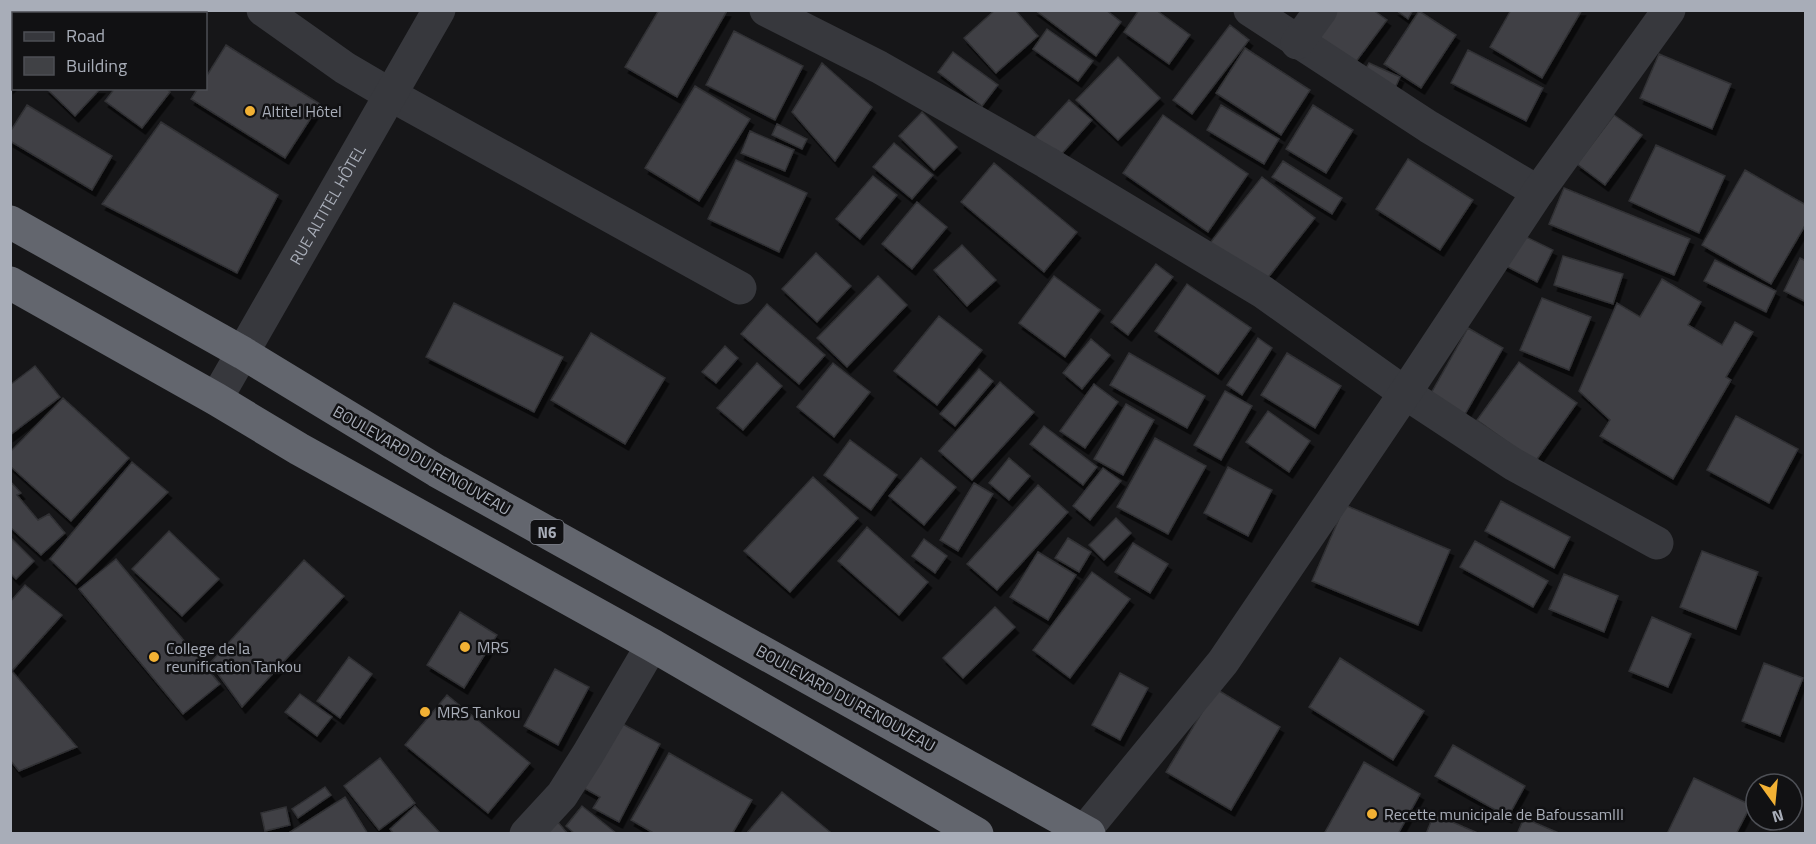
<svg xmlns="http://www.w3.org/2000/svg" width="1816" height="844" viewBox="0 0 1816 844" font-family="'Titillium Web',sans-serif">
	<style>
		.building { fill: #404145; stroke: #303034; stroke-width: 1.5; filter: url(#shadow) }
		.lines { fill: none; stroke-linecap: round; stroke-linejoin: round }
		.minor { stroke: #37383d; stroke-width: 33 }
		.highway { stroke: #63666e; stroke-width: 33 }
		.poi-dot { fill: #f2b134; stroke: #111113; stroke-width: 2 }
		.labels { text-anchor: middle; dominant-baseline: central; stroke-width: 5; stroke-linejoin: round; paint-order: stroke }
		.shield { fill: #111113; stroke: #7b7e86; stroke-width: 1.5 }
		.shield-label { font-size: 15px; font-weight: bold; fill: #a8adb8 }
		.poi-label { font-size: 16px; fill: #a8adb8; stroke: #111113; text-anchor: start }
		.street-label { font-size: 16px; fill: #a8adb8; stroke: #111113 }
	</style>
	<defs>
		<filter id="shadow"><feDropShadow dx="3.5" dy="6" stdDeviation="0" flood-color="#0009"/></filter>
	</defs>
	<rect width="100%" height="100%" fill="#161618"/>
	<path class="building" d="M10,10H16L21,14H14V83L10,87Z
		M55,10H108L106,14H58Z
		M659,10L727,11L677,97L625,67Z
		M995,10H1015L1038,36L996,73L964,38Z
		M1035,10H1106L1121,22L1096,56Z
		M1139,10H1156L1190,35L1169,64L1124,32Z
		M1329,10H1373L1387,20L1355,63L1313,33Z
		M1396,10H1413L1408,19Z
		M1511,10H1582L1542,78L1490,47Z
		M1419,11L1456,35L1421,88L1384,64Z
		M1230,25L1249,40L1192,114L1173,100Z
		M1047,29L1093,61L1078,81L1033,49Z
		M734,31L803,66L775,120L706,85Z
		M226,45L320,104L285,158L191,99L198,88H206V77Z
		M1245,48L1310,90L1281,135L1216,93Z
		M1468,50L1543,88L1526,121L1451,83Z
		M953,52L998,85L982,106L938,72Z
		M1659,54L1731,84L1712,129L1640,98Z
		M1118,57L1160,98L1118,140L1076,100Z
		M822,63L872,107L835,161L792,112Z
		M1369,63L1400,77L1392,95L1360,79Z
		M695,86L750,119L699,201L645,168Z
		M46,88H101L75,116Z
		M115,88H166L170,92L142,128L105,101Z
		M1069,100L1092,120L1058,158L1035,137Z
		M27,105L112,156L92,190L10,141V132Z
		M1221,105L1279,139L1264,164L1207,130Z
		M1313,105L1353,130L1326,173L1286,149Z
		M922,112L957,147L934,170L899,136Z
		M1163,115L1248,174L1208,232L1123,173Z
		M1614,115L1642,135L1605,185L1577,164Z
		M161,122L278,195L237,273L102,204Z
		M777,124L807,139L802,149L772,135Z
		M750,131L794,150L785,171L741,153Z
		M894,143L933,175L912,199L873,167Z
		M1656,145L1725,176L1699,233L1629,201Z
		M1408,159L1473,200L1440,250L1376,209Z
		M736,160L807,193L779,252L708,219Z
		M1283,161L1342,198L1332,214L1272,177Z
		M994,163L1077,232L1044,272L961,202Z
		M1745,170L1806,205V224L1771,284L1702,245Z
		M873,176L897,195L860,239L836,219Z
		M1262,177L1315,218L1263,284L1210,243Z
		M1564,188L1690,239L1674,275L1549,224Z
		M917,202L947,227L912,269L882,244Z
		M1518,233L1553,250L1537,282L1502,264Z
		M962,245L996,280L967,306L934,270Z
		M816,253L851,286L817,322L782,289Z
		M1563,256L1623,274L1613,304L1554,285Z
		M1800,258L1806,261V302L1784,291Z
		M1715,260L1776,291L1766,312L1704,281Z
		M1156,264L1173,277L1128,335L1111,322Z
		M878,276L907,305L847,367L817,338Z
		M1054,276L1100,310L1065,357L1019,323Z
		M1662,279L1701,302L1688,325L1722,345L1735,322L1753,332L1726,377L1731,380L1673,479L1600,436L1610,420L1579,391L1617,303L1640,317Z
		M1187,284L1251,328L1218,374L1155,331Z
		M1542,298L1591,317L1569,370L1520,350Z
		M454,303L563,357L534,412L426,357Z
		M767,304L825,355L799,384L741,334Z
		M939,316L982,350L937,405L894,371Z
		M1468,328L1503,348L1460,423L1425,404Z
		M591,333L665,378L625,444L551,400Z
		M1258,338L1272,348L1242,395L1227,385Z
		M1091,339L1110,355L1082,389L1063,373Z
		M725,346L738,358L716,383L702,372Z
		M1129,353L1205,396L1187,428L1110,385Z
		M1287,353L1341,386L1315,428L1261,395Z
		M1519,362L1577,403L1535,462L1477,420Z
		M757,363L782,386L743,430L717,408Z
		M833,363L870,392L834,437L797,407Z
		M35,366L60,397L10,435V385Z
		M979,369L993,381L955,426L940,414Z
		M1000,382L1034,412L972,480L939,451Z
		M1094,384L1118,402L1085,448L1060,431Z
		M1225,391L1252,406L1221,460L1194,445Z
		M63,398L129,458L71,521L10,466V452Z
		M1126,404L1154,420L1123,475L1094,459Z
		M1268,411L1310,441L1289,472L1246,442Z
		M1736,416L1798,449L1769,503L1707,470Z
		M1044,426L1097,467L1083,485L1030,444Z
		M1155,438L1206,466L1168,534L1117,507Z
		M850,440L897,475L871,510L824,475Z
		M921,458L956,487L924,525L889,496Z
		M1009,458L1030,476L1009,500L989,483Z
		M132,462L168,492L76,584L50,559Z
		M1228,467L1272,490L1248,536L1204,513Z
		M1103,468L1121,481L1090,520L1073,506Z
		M813,477L858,518L790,592L744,551Z
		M10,481L21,493L17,495L38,520L49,514L65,533L41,555L10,527Z
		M974,483L993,494L958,551L940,540Z
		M1038,485L1068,512L997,590L967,564Z
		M1501,501L1570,537L1554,568L1485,531Z
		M1345,505L1450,550L1418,625L1312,581Z
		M1116,518L1131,533L1104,560L1089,545Z
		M867,527L928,582L899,615L838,561Z
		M169,531L219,579L182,616L132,569Z
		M10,537L34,561L16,579L10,573Z
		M1068,538L1091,552L1079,572L1055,558Z
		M924,539L947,556L935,573L912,556Z
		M1475,541L1548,581L1533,607L1460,567Z
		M1133,543L1168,564L1150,593L1115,572Z
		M1702,551L1758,572L1736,629L1680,607Z
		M1038,552L1076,575L1048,620L1010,597Z
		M116,559L220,684L183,714L79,589Z
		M304,560L344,596L242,707L210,663Z
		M1092,572L1130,599L1070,678L1033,650Z
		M1564,574L1618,596L1604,632L1549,609Z
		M25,585L62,615L12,671L77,747L19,771L10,760V602Z
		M995,607L1015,627L963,678L943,658Z
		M460,612L497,635L464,688L427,665Z
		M1652,617L1691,634L1668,687L1629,671Z
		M349,657L372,674L340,718L317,701Z
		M1340,658L1424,711L1393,760L1309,707Z
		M1764,663L1803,678L1780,736L1742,721Z
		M555,669L589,687L558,745L524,726Z
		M1120,673L1148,688L1120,740L1092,725Z
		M1216,689L1280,727L1231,810L1166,772Z
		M300,694L332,717L317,736L285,712Z
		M447,695L530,763L488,813L405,745Z
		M617,721L660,744L619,822L593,808L600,797L582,787Z
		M1453,745L1525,786L1508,817L1435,776Z
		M669,753L752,800L732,834H655L631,820Z
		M380,758L415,803L379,830L344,786Z
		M1364,762L1420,794L1398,834H1324Z
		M1694,778L1751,805L1736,834H1667Z
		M325,787L331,795L298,818L292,809Z
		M782,792L830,832L828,834H746Z
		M345,797L368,834H287Z
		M415,806L441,834H394L390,829Z
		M582,806L616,833L615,834H575L566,826Z
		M286,807L290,825L265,831L261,813Z
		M1434,814L1480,834H1426Z
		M1524,818L1561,834H1517Z
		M557,821L568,834H544Z"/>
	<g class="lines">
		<g class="minor">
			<path d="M263,10L345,68L391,95L740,288"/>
			<path d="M766,10L879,67L1046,162L1263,292L1405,393L1513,464L1657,543"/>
			<path d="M1250,10L1429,127L1538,192"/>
			<path d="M1297,43L1321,10"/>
			<path id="s1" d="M216,399L439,10"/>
			<path d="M526,834L562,795L588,754L652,645"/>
			<path d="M1082,834L1223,662L1405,393L1538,192L1669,10"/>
		</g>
		<path class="highway" d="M10,222L243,353L437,471L1089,834
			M10,283L216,399L299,449L652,645L977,834"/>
	</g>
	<g class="poi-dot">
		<circle cx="250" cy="111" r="6"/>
		<circle cx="465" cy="647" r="6"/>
		<circle cx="154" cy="657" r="6"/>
		<circle cx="425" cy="712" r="6"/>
		<circle cx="1372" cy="814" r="6"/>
	</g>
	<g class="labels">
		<rect class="shield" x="530.5" y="520" width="33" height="24" rx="4.5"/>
		<g class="shield-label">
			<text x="547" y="532">N6</text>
		</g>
		<g class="poi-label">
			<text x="262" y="111">Altitel Hôtel</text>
			<text x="477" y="647">MRS</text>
			<text x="166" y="648">College de la<tspan x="166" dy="18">reunification Tankou</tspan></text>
			<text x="437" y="712">MRS Tankou</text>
			<text x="1384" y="814">Recette municipale de BafoussamIII</text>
		</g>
		<g class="street-label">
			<text stroke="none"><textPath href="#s1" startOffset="224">RUE ALTITEL HÔTEL</textPath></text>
			<text transform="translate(422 460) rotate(30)">BOULEVARD DU RENOUVEAU</text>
			<text transform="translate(846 698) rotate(29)">BOULEVARD DU RENOUVEAU</text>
		</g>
	</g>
	<rect width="1816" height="844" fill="none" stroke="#a8adb8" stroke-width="24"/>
	<rect x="12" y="12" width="195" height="78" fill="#111113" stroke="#4d4f55" stroke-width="1.5"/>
	<rect x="24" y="32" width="30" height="9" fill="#37383d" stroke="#4d4f55" stroke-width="1.5"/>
	<text x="66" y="42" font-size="18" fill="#a8adb8">Road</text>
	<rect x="24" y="57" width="30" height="18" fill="#404145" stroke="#4d4f55" stroke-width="1.5"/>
	<text x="66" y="72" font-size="18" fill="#a8adb8">Building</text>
	<g transform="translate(1774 802) rotate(165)"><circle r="28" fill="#111113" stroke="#4d4f55" stroke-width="1.5"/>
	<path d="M0-4.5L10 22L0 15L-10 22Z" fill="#f2b134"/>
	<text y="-9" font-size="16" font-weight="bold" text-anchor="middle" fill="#a8adb8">N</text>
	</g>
</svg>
